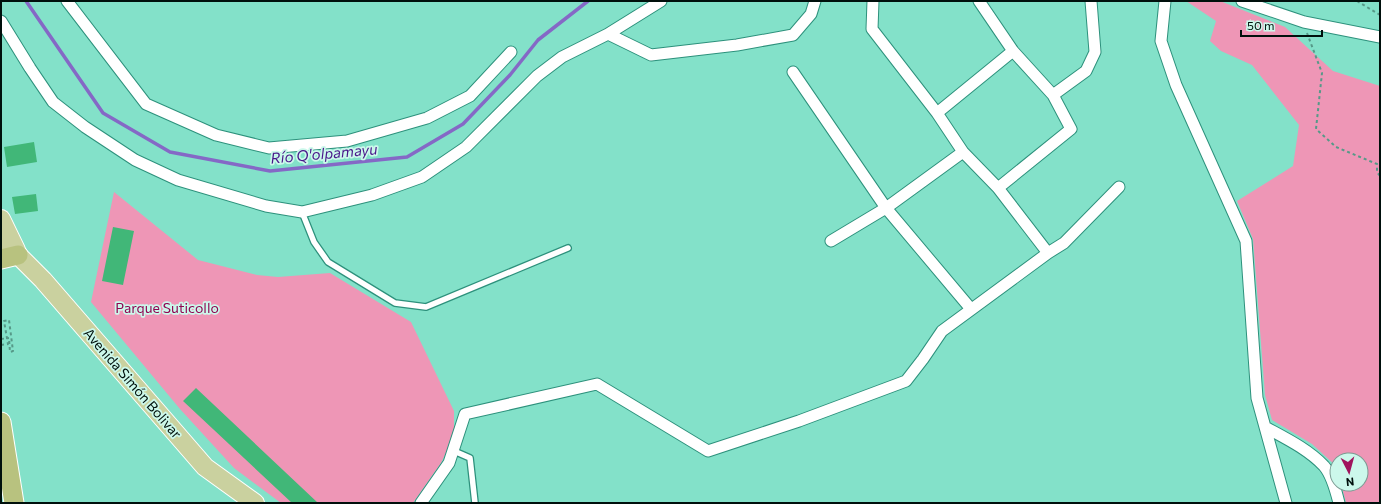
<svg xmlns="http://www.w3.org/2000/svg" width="1381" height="504" viewBox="0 0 1381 504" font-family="Commissioner,sans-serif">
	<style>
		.green { fill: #ee96b6 }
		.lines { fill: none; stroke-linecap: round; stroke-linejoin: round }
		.stream { stroke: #8568c6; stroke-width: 3.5 }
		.building { fill: #41b778 }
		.service-casing { stroke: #2d917c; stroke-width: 8 }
		.minor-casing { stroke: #2d917c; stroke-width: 13 }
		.primary-casing { stroke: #fff; stroke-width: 20 }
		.trunk-casing { stroke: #fff; stroke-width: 21 }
		.path { stroke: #569988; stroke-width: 2; stroke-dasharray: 3 3; stroke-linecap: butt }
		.service { stroke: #fff; stroke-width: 5.5 }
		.minor { stroke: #fff; stroke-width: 11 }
		.primary { stroke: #cad19f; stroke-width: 18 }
		.trunk { stroke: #b8c27f; stroke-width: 19 }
		.path-bridge { stroke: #569988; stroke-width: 2; stroke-dasharray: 3 3; stroke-linecap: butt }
		.labels { text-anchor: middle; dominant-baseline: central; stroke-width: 3.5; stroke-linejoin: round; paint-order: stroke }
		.park-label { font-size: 14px; fill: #8f0451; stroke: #ccf8eb }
		.street-label { font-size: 14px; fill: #00100c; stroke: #ccf8eb }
		.water-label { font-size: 15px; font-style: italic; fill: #49178a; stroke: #ccf8eb }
	</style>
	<rect width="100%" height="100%" fill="#83e1c9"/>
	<path class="green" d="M1186,1H1220L1285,27L1333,71L1380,86V503H1346L1341,484H1361V460H1337V467L1312,444L1272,420L1265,395L1253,239L1237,201L1293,166L1299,125L1252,65L1221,51L1210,41L1216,21Z
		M114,192L198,260L257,275L278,277L330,273L411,322L454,411V436L441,463L413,503H281L234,468L180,409L91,302Z"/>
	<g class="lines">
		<path class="stream" d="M26,1L103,113L170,152L270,171L407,157L463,124L510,75L538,40L588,1"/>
	</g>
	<path class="building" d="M34,142L37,162L7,167L4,147Z
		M36,194L38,211L15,214L12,197Z
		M113,227L134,231L123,285L102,281Z
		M196,388L318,503H292L183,401Z"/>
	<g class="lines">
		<defs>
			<path id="service" d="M302,212L314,242L328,262L395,303L426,307L568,248
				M454,451L470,458L475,503"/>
			<path id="minor" d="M67,1L146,104L216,135L269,148L347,141L427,118L470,96L511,52
				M873,1L872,29L937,113L963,152L998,188L1048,253
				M979,1L1013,51L1053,95L1071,129L998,188
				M1165,1L1161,41L1176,85L1246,241L1257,398L1286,503
				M1242,1L1304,22L1380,37
				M1,21L30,68L53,102L85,127L135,160L178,180L266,206L302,212L372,195L422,177L466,147L537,76L562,57L608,34L661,1
				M608,34L651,55L737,45L793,35L811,14L815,1
				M793,72L886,208L971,309
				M1053,95L1086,71L1095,52L1091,1
				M937,113L1013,51
				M831,241L886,208L963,152
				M1265,427C1285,438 1308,449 1324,466C1332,475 1336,491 1339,503
				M421,503L449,463L465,414L597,384L708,451L799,421L906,381L923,359L942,331L1048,253L1064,243L1119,187"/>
			<path id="primary" d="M1,219L16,250
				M1,241L18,255L43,280L205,467L255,503"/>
			<path id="trunk" d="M1,259L18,255
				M1,422L14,503"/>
		</defs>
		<use href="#service" class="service-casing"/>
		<use href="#minor" class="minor-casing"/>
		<use href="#primary" class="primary-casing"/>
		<use href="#trunk" class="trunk-casing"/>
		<path class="path" d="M1357,1L1380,15
			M1307,33L1322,73L1316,129L1336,147L1377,164V172L1380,176
			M1,345L8,344L4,321L9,320L13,351L10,352L9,338"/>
		<use href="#service" class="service"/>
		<use href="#minor" class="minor"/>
		<use href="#primary" class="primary"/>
		<use href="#trunk" class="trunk"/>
		<path class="path-bridge" d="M1,339L9,338"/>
	</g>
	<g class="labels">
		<g class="park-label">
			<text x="167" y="307">Parque Suticollo</text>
		</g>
		<g class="street-label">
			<text transform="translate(133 383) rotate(49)">Avenida Simón Bolivar</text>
		</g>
		<g class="water-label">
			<text transform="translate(324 153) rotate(-5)">Río Q'olpamayu</text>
		</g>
	</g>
	<rect width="1381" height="504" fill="none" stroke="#00100c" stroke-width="4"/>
	<g transform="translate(1349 472) rotate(174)"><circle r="19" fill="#ccf8eb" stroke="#7a9b92"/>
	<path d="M0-3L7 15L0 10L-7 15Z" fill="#a0145d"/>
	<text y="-6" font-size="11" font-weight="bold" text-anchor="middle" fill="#00100c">N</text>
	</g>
	<path d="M1241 30v6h81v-6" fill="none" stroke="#00100c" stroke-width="2"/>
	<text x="1247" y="30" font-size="12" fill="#00100c" stroke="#ccf8eb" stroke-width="3" paint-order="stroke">50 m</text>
</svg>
